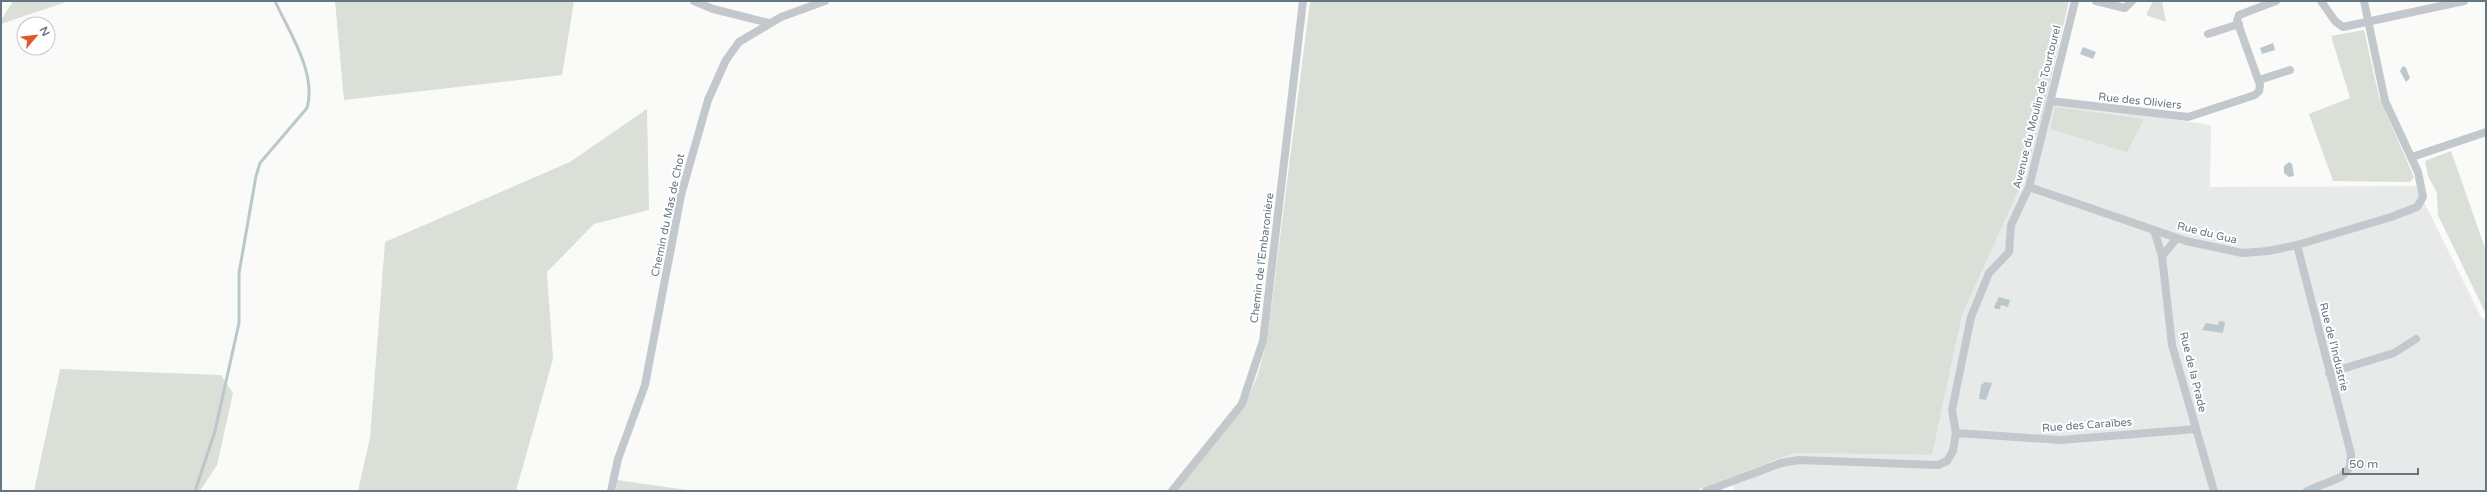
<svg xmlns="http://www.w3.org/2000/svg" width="2487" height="492" viewBox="0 0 2487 492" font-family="'Varela Round',sans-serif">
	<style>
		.built { fill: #e8e9e9 }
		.green { fill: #dadfd7 }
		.water { fill: #bbc7cb }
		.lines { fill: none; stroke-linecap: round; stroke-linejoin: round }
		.stream { stroke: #bbc7cb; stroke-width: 3 }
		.street { stroke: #c3c8cc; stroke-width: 8 }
		.labels { text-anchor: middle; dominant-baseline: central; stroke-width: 4; stroke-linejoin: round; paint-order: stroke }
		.street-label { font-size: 11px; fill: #657683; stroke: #fff }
	</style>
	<rect width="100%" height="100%" fill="#fafaf8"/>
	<path class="built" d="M2046,101L2211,125L2210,187L2416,186L2482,319L2486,318V491H1734L1732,477L1794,453L1932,455L1962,315L2025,176Z"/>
	<path class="green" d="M13,1H69L1,24V20Z
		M335,1H574L562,75L344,100Z
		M1310,1H2069L2046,100L2025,176L1962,315L1932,455L1794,453L1695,491H1176L1245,406L1258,374L1267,341Z
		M2153,1H2162L2166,22L2146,15Z
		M2364,30L2379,97L2414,177L2410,182L2333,181L2309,114L2350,98L2331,36Z
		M2055,107L2144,119L2127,152L2050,129Z
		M647,109L649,210L594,224L547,272L553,359L516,491H358L370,438L385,242L570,162Z
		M2451,151L2486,251L2485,312L2438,215L2437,193L2428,176L2425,161Z
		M60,369L221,375L233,393L217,465L200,491H34Z
		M617,480L694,491H616Z"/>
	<path class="water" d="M2273,43L2275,50L2262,54L2260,48Z
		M2083,47L2096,52L2093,59L2080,54Z
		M2403,66L2406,68L2410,78L2406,82L2400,71Z
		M2289,162L2292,164L2294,176L2289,177L2284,173V166Z
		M1999,297L2010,300L2008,307L2001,305L2000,309H1996L1994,307Z
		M2219,321L2225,322L2223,333L2202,330L2206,323L2218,325Z
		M1985,382L1992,383L1986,400L1979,399L1981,385Z"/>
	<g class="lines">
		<path class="stream" d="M195,491L215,431L239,323V273L256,176L260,163L307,108C317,73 289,32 275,1"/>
		<path class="street" d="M694,1L713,9L769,23
			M2096,1L2125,8L2132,1
			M2321,1L2335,21L2343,27L2464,1
			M2208,34L2239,24
			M2259,80L2290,70
			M2051,101L2188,117L2255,95L2259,91L2260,85L2237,21L2239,15L2276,1
			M2412,157L2486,132
			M2029,187L2186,241L2242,253L2268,251L2297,245L2391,217L2417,207L2423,197L2418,172L2385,101L2364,1
			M2154,230L2162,256L2172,345L2214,491
			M2297,245L2351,454L2350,467L2341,477L2307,491
			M2162,256L2177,238
			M2329,373L2394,353L2416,339
			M1956,433L2061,440L2196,429
			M611,491L618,459L645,385L681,195L708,100L726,60L739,42L781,17L825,1
			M1172,491L1242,404L1263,341L1303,1
			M1706,491L1781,463L1799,460L1938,465L1947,461L1953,451L1956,433L1952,410L1971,317L1989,273L2009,252L2011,225L2029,187L2075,1"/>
	</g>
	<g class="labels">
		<g class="street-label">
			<text transform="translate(2140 101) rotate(6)">Rue des Oliviers</text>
			<text transform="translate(2037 107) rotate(-76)">Avenue du Moulin de Tourtourel</text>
			<text transform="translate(668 215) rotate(-78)">Chemin du Mas de Chot</text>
			<text transform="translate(2207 233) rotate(14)">Rue du Gua</text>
			<text transform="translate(1262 258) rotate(-83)">Chemin de l'Embaronière</text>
			<text transform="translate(2334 347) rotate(76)">Rue de l'Industrie</text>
			<text transform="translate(2193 372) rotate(76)">Rue de la Prade</text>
			<text transform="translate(2087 425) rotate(-4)">Rue des Caraïbes</text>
		</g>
	</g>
	<rect width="2487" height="492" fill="none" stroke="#657683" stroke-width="4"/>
	<g transform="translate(36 36) rotate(62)"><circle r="19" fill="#ffffff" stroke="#c1c8cd"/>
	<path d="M0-3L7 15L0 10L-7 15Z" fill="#e4572e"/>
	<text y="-6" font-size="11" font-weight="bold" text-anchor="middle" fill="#657683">N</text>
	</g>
	<path d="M2343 468v6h75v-6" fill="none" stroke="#657683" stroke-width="2"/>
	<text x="2349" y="468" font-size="12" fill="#657683" stroke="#ffffff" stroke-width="3" paint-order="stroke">50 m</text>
</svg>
